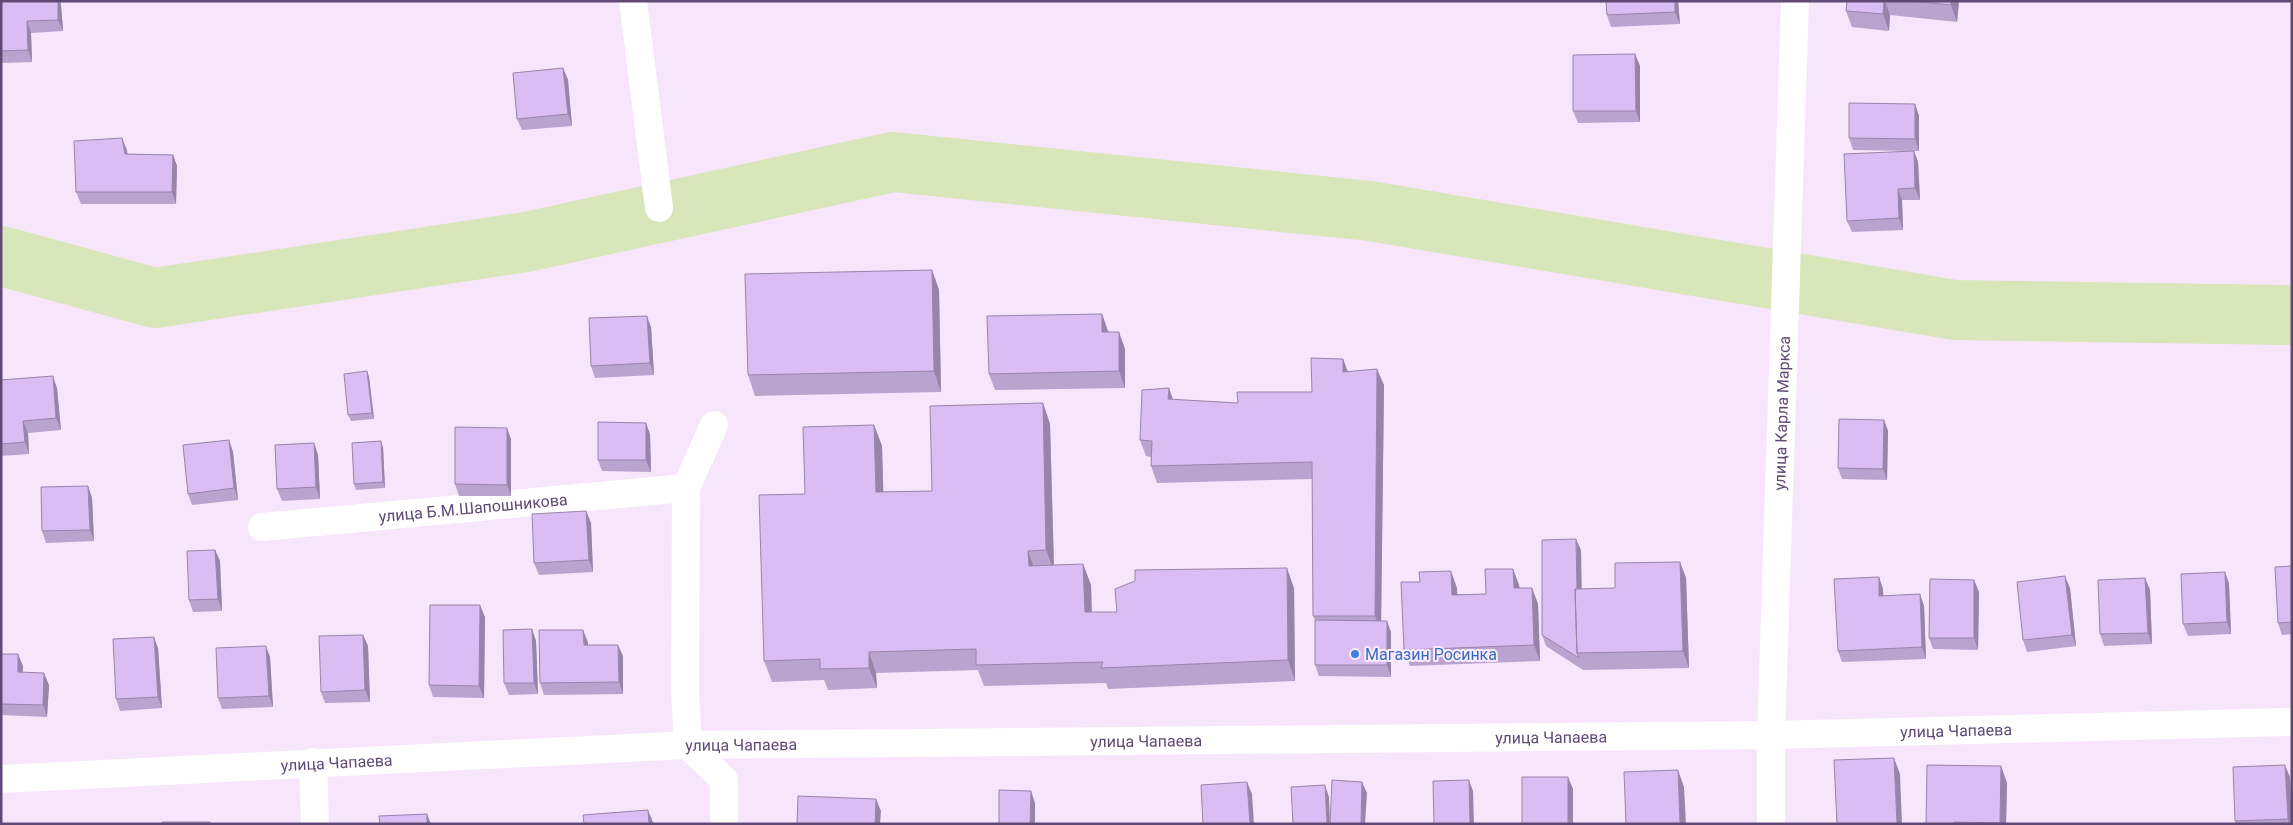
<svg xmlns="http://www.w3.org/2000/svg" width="2293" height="825" viewBox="0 0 2293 825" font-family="Roboto,sans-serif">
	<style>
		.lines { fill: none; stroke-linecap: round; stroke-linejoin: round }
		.river { stroke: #d8e6b9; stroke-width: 60 }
		.minor { stroke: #fff; stroke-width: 28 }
		.wall { fill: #bba3d0 }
		.shaded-wall { fill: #9984a9 }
		.building { fill: #dabdf2; stroke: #9984a9 }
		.shop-dot { fill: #3f7fe0; stroke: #faebff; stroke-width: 2 }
		.labels { text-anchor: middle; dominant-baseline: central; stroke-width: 4; stroke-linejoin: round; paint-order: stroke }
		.street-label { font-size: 16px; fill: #604a75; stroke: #faebff }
		.shop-label { font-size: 16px; fill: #366cbe; stroke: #faebff; text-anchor: start }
	</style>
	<rect width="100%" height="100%" fill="#f7e5fc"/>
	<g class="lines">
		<path class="river" d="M1,256L155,298L526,242L893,162L1370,211L1955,310L2292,315"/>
		<g class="minor">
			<path d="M633,1L659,208"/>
			<path d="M714,425L686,488L685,692L688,745L724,780V824"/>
			<path id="s1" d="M262,527L686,488"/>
			<path d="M313,762L315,824"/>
			<path id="s2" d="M1,779L688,745L1771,735L2292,722"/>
			<path id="s3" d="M1771,824V735L1795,1"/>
		</g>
	</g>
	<path class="wall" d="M1,1H60L61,5L63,31L31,33L32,62L2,63L1,60Z
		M1678,1L1680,24L1611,27L1607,15Z
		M1847,1H1959L1957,22L1890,15L1889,31L1852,27L1846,11Z
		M1635,54L1640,66V122L1578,123L1573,111Z
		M563,68L568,80L572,126L522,130L517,119Z
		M1915,104L1919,116V151H1914L1918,162L1920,200H1902L1903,230L1852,232L1847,221L1913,151L1853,150L1849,138Z
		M122,138L127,154L173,155L177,166L176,204H81L76,192Z
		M932,270L939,290L941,392L755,396L748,375Z
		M1102,314L1108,332L1125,349V388L995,390L989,374Z
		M651,327L654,375L595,378L591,366Z
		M1343,359L1348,372L1384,385L1381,621L1391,632V677L1319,676L1315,665V620L1313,616L1312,479L1157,483L1151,466V457L1146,456L1140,440L1173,400L1238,403L1312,392Z
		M367,371L369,377L374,419L351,421L348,415Z
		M1,380L57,388L61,430L28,433L29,454L1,456Z
		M1043,403L1050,424L1054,565L1083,564L1091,585L1092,612H1117L1294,588L1295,681L1108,689L1106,683L984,686L978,670L876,673L877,688L828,690L824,680L772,682L764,661L805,494L874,425L882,446L883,492L932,491Z
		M1884,420L1888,431L1887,480L1842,479L1838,468Z
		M650,434L651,472L602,471L598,460Z
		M511,439V496H459L455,484Z
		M229,440L233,452L238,500L192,505L188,494Z
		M314,443L318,455L320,499L282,501L277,489Z
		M383,447L385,488L356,490L354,484Z
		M88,486L92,498L94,541L46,543L42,531Z
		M586,511L591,523L593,572L539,575L534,563Z
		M215,550L220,561L222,611L193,612L189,600Z
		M1581,550V589L1615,588L1680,562L1686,578L1689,668L1583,670L1546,646L1542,635Z
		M2292,566V634L2282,635L2278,623Z
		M1513,569L1519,585L1520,588H1532L1538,604L1540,661L1410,666L1404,650L1457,588V594H1486Z
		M2225,572L2229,584L2231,634L2188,636L2183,624Z
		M1879,577L1883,589V596L1920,594L1924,606L1926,659L1842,662L1838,651Z
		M2145,578L2150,590L2152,644L2104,646L2100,634Z
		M1974,580L1979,592L1978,650L1933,649L1929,638Z
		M2070,588L2076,646L2027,652L2023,640Z
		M485,617L484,698L433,697L429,685Z
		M532,629L536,641L538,694L509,695L504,683Z
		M363,635L368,646L370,702L325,703L321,692Z
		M588,642V645L623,656V694L544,695L540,683Z
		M158,648L162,708L120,711L116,699Z
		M1,654L23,666L22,673L49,685L47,717L1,715Z
		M270,657L273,707L222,709L218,698Z
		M2001,766L2007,783L2006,824H1926Z
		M2290,777L2292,824H2236L2235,821Z"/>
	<path class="shaded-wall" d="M58,1H60L61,5L63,31L58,20Z
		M1675,1H1678L1680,24L1675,12Z
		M1884,1H1885L1890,15L1889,31L1883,14Z
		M1951,1H1959L1957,22L1951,5Z
		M27,21L31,33L32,62L28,50Z
		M1635,54L1640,66V122L1636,111Z
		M563,68L568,80L572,126L568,114Z
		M1915,104L1919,116V151L1915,139Z
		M122,138L127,150L129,165L125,154Z
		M1914,151L1918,162L1920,200L1915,188Z
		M173,155L177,166L176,204L172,192Z
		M1898,189L1902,200L1903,230L1899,218Z
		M932,270L939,290L941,392L934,371Z
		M1102,314L1108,331V349L1102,332Z
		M647,316L651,327L654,375L650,363Z
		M1119,332L1125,349V388L1119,371Z
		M1343,359L1349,375L1343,372Z
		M1377,369L1384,385L1381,632L1375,616Z
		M367,371L369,377L374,419L372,413Z
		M53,376L57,388L61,430L56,418Z
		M1169,388L1175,405L1168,399Z
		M1043,403L1050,424L1054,571L1046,550Z
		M1884,420L1888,431L1887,480L1883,469Z
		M23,421L28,433L29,454L25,442Z
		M646,423L650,434L651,472L646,460Z
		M874,425L882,446L884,513L876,492Z
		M507,428L511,439V496L507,485Z
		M229,440L233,452L238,500L234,488Z
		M381,441L383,447L385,488L383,482Z
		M314,443L318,455L320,499L316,487Z
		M88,486L92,498L94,541L90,530Z
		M586,511L591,523L593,572L589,560Z
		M1576,539L1581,550L1583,653H1579Z
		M215,550L220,561L222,611L218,599Z
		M1028,551L1036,572L1029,566Z
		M1680,562L1686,578L1689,668L1683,651Z
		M1083,564L1091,585L1092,632L1085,612Z
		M1287,568L1294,588L1295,681L1288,660Z
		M1513,569L1519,585L1520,605L1514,588Z
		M1451,571L1457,588L1458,611L1452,595Z
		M2225,572L2229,584L2231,634L2227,622Z
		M2065,576L2070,588L2076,646L2072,635Z
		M1879,577L1883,589L1884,608L1879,596Z
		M2145,578L2150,590L2152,644L2148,633Z
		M1974,580L1979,592L1978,650L1974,638Z
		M1532,588L1538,604L1540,661L1534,645Z
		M1920,594L1924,606L1926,659L1922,647Z
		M480,605L485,617L484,698L479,686Z
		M1387,621L1391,632V677L1387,665Z
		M532,629L536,641L538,694L534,683Z
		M583,630L588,642V657L584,645Z
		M363,635L368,646L370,702L365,690Z
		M154,637L158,648L162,708L158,697Z
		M618,645L623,656V694L619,682Z
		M266,646L270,657L273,707L269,696Z
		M869,652L876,673L877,688L869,668Z
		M18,654L23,666L22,684L18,672Z
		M44,673L49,685L47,717L43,705Z
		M1894,758L1900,774L1902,824H1897Z
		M2285,765L2290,777L2292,824H2289L2288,819Z
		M2001,766L2007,783L2006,824H2000V823Z
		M1678,770L1684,787L1686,824H1680Z
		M1568,777L1573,789V824H1568Z
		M1469,780L1473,791L1474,824H1470Z
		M1247,782L1252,794L1254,824H1250Z
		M1362,782L1367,793L1365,824H1361Z
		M1325,785L1329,797L1330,824H1327Z
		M1031,791L1035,803V824H1030Z
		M876,799L881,811L880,824H875Z
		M648,810L653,822V824H649Z
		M427,814L431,824H427Z"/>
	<path class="building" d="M1,1H58V20L27,21L28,50L1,51Z
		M1606,1H1675V12L1607,15Z
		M1847,1H1884L1883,14L1846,11Z
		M1912,1H1951V5Z
		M1635,54L1636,111H1573V55Z
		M563,68L568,114L517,119L513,73Z
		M1849,103L1915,104V139L1849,138Z
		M122,138L125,154L173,155L172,192H76L74,141Z
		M1914,151L1915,188L1898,189L1899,218L1847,221L1844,154Z
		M932,270L934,371L748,375L745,274Z
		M1102,314V332H1119V371L989,374L987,316Z
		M647,316L650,363L591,366L589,318Z
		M1311,358L1343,359V372L1377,369L1375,616H1313L1312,462L1151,466L1152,441L1140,440L1142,390L1169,388L1168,399L1238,403L1237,392H1312Z
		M367,371L372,413L348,415L344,374Z
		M53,376L56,418L23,421L25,442L1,444V380Z
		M1043,403L1046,550L1028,551L1029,566L1083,564L1085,612H1117L1115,589L1135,581V570L1287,568L1288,660L1101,668L1103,662L976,665V649L869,652V668L820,669V659L764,661L759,495L805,494L803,427L874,425L876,492L932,491L930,406Z
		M1839,419L1884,420L1883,469L1838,468Z
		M598,422L646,423V460H598Z
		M455,427L507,428V485L455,484Z
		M229,440L234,488L188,494L183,445Z
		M381,441L383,482L354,484L352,443Z
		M314,443L316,487L277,489L275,445Z
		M88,486L90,530L42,531L41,487Z
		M586,511L589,560L534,563L532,514Z
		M1576,539L1577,589H1575L1577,653L1579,658L1542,635V540Z
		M215,550L218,599L189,600L187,551Z
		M1680,562L1683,651L1577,653L1575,589L1615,588V563Z
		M2292,566V622L2278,623L2275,567Z
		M1485,569H1513L1514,588H1532L1534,645L1404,650L1401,582H1420L1419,572L1451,571L1452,595L1486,594Z
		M2225,572L2227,622L2183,624L2181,574Z
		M2065,576L2072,635L2023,640L2017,582Z
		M1879,577V596L1920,594L1922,647L1838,651L1834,579Z
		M2145,578L2148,633L2100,634L2098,580Z
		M1930,579L1974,580V638H1929Z
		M430,605H480L479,686L429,685Z
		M1315,620L1387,621V665H1315Z
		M532,629L534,683H504L503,630Z
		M539,630H583L584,645H618L619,682L540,683Z
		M363,635L365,690L321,692L319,636Z
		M154,637L158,697L116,699L113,639Z
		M266,646L269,696L218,698L216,648Z
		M1,654H18V672L44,673L43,705L1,704Z
		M1894,758L1897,824H1837L1834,760Z
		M1927,765L2001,766L2000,823L1954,822V824H1926Z
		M2285,765L2288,819L2235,821L2233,767Z
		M1678,770L1680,824H1626L1624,772Z
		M1522,777H1568V824H1522Z
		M1332,780L1362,782L1361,824H1330Z
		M1469,780L1470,824H1434L1433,781Z
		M1247,782L1250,824H1203L1201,785Z
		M1325,785L1327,824H1293L1291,787Z
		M999,790L1031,791L1030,824H999Z
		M798,796L876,799L875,824H797Z
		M648,810L649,824H584L583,815Z
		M427,814V824H380L379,816Z
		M162,822H210V824H162Z"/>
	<circle class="shop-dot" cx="1355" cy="654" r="5"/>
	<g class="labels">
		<g class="street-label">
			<text stroke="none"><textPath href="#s3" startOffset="411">улица Карла Маркса</textPath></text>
			<text stroke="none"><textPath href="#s1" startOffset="212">улица Б.М.Шапошникова</textPath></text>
			<text stroke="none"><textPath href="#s2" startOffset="1956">улица Чапаева</textPath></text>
			<text stroke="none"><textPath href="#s2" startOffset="1551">улица Чапаева</textPath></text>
			<text stroke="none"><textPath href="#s2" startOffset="1146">улица Чапаева</textPath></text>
			<text stroke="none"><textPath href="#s2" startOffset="741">улица Чапаева</textPath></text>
			<text stroke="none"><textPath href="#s2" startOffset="336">улица Чапаева</textPath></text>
		</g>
		<g class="shop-label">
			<text x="1365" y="654">Магазин Росинка</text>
		</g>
	</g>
	<rect width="2293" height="825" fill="none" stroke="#604a75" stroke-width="5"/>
</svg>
